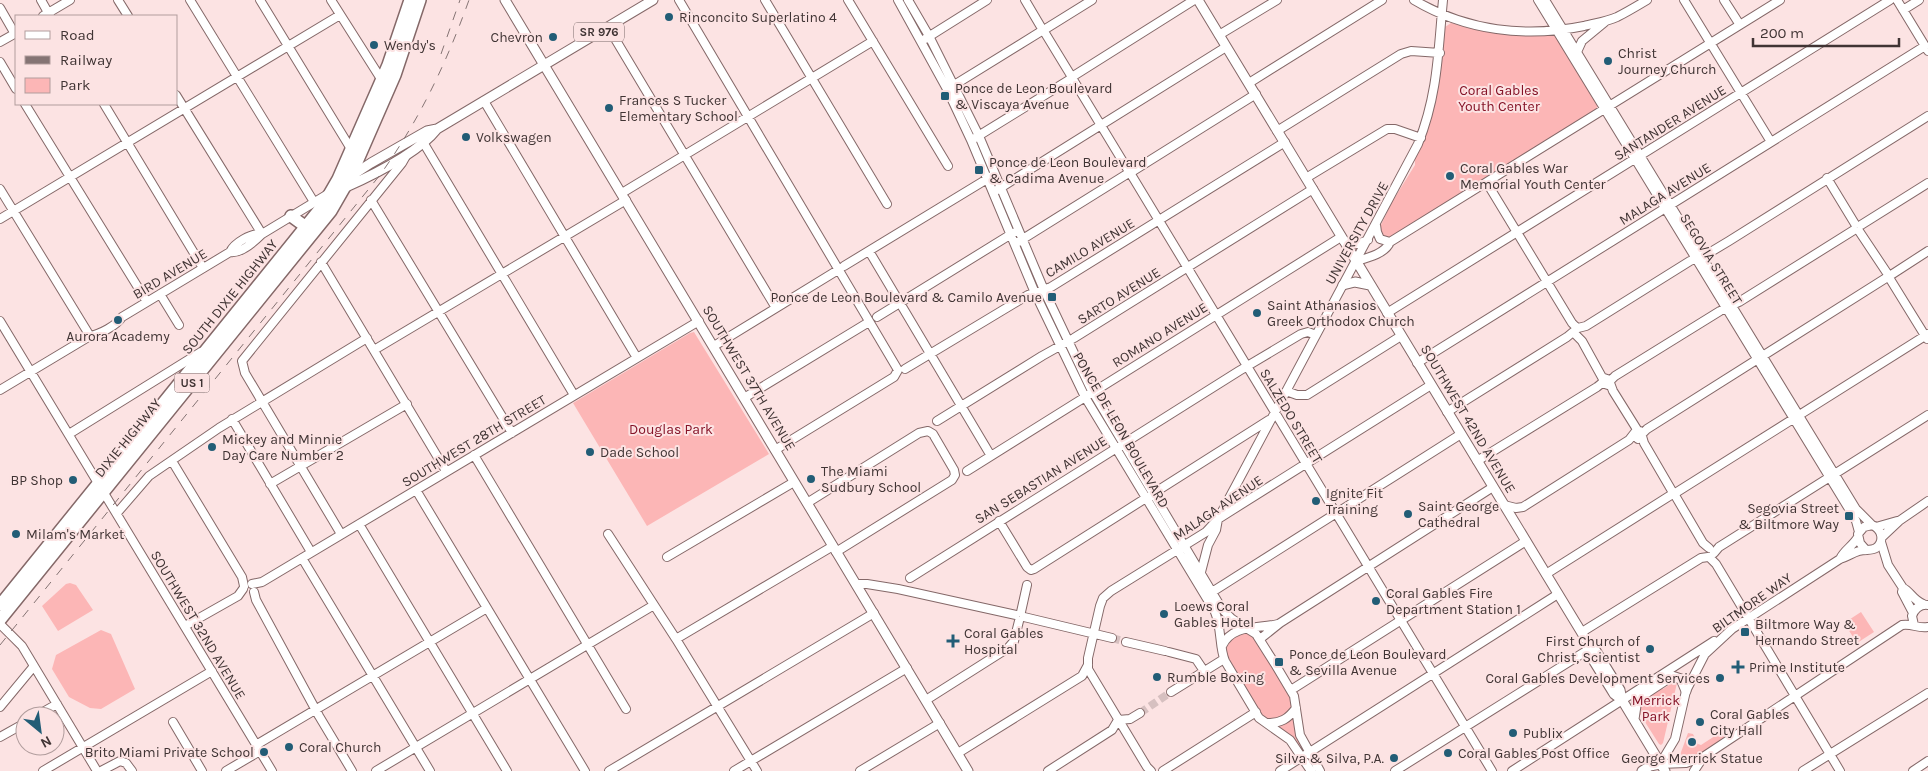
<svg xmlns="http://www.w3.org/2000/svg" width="1928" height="771" viewBox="0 0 1928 771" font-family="Karla,sans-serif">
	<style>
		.green { fill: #fcb6b6 }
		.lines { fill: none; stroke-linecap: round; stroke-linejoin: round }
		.minor-tunnel { stroke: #d6c0c0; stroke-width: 8; stroke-dasharray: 8 4; stroke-linecap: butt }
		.minor-casing { stroke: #846868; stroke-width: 10 }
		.major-casing { stroke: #846868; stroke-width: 11 }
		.highway-casing { stroke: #846868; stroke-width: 14 }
		.minor { stroke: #fff; stroke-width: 8 }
		.major { stroke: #fff; stroke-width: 9 }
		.highway { stroke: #fff; stroke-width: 11 }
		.rail { stroke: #857474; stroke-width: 1; stroke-dasharray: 9 9; stroke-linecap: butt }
		.poi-dot { fill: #225d76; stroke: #fce3e3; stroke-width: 2 }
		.labels { text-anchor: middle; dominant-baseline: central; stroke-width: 4; stroke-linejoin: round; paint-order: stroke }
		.shield { fill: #fce3e3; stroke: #786868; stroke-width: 1 }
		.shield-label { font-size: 12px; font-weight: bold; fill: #403434 }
		.poi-label { font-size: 14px; fill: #403434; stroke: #fce3e3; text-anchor: start }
		.park-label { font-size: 14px; fill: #851327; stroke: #fce3e3 }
		.street-label { font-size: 14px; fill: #403434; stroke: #fce3e3 }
	</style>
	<rect width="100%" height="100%" fill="#fce3e3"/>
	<path class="green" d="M1451,23L1504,34H1550L1557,36L1598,104L1596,111L1397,233V236L1392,240L1379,235L1380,227L1392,202L1415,165V158L1430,119L1440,64L1445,27Z
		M694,332L769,454L647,526L573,403L690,333Z
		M70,583L76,585L93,610L58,631L42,606L66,584Z
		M1861,612L1874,632L1857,643L1844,623Z
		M101,630L111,634L135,689L101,709L90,708L69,697L52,669L56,655Z
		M1240,633H1247L1256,639L1291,696C1296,716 1274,729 1260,714L1226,657L1225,645Z
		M1675,681L1677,683L1663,743L1661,745L1659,744L1638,711L1641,700L1658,688L1663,689Z
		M1293,717L1296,734L1302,748L1292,737L1278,726Z
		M1721,732L1725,739C1710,749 1700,756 1682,758L1680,755L1688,733L1693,734L1698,744L1701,745Z"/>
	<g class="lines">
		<path class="minor-tunnel" d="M1112,638L1126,642
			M1140,713L1171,692"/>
		<defs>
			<path id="minor" d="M41,0L50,16
				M118,0L128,16
				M190,0L314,202
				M260,0L351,149
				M331,0L383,82
				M679,0L898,370L894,377L775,450
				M765,0L887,204
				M848,0L948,166
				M898,0L947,89L971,140L1035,293L1085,397L1215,612C1222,629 1219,647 1225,661L1259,718L1290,740L1311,771
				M908,0L929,36L979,136L1044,290L1091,389L1222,609L1232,619L1256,634L1275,664L1294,696L1300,735L1320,771
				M1025,0L1041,27
				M1414,0C1466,31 1526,38 1584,26C1595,23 1606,22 1617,17C1627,12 1637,6 1647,0
				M1538,0L1849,509L1856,521L1859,532
				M1545,0L1856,509L1872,525
				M1684,0L1771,142
				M1724,0L1740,25
				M1897,0L1928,51
				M0,8L15,34
				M1903,10L1919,0
				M43,16L70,0
				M608,27L776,308
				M1047,28L1092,0
				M1045,33L1070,74
				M1219,35L1277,0
				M925,39L987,0
				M0,42L16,33
				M1577,52L1582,41L1605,22
				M0,62L16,89
				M1075,75L1194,0
				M1074,81L1128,170
				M1249,83L1382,0
				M951,87L1040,32
				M176,95L262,234
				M484,101L637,358
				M25,104L147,302
				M104,104L203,268
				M1277,131L1401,54L1411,51L1440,53
				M975,138L1069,80
				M423,142L574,395
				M1133,171L1256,94
				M1132,176L1492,771
				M1306,178L1387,129H1395L1421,138
				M1827,178L1855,224
				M1487,183L1572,323L1577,328
				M0,189L90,336
				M997,190L1226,47
				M622,193L873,41
				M371,200L512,433
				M0,219L340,15
				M1376,225L1377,232L1380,239L1390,242
				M1861,225L1928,183
				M1859,231L1887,273
				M1344,241L1357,244L1368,240
				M1018,242L1127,174
				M869,251L991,456
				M230,252C234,243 251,233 262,234
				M1356,261C1367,258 1385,254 1390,242L1780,0
				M321,262L446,471
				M844,266L992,176
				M1891,275L1928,251
				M1890,279L1927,339
				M160,294L179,325
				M1387,313L1890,0
				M877,317L1013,233
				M0,321L272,771
				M1578,328L1586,326L1690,261L1709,253L1729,241L1928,116
				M1576,335L1582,341L1603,379
				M714,346L838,270
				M374,350L626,200
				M1417,363L1925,46
				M905,369L1028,295L1051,287L1285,142
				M1610,381L1615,376L1720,311L1739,302L1854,230
				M1610,383L1613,391L1638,431
				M0,390L90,336C100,334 116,326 122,317L230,252C241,254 255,241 262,234L328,194
				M1286,391L1297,395H1307L1401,336
				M744,398L869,322
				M1447,412L1567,337L1573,332
				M232,419L311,552
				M937,421L1042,356L1074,338L1313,189
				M69,434L201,352
				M1642,434L1647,429L1886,278
				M1642,436L1644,443L1672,491
				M474,455L626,709
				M172,461L242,577L244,586
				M1477,461L1597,387L1602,383L1604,378L1610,380L1608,385L1602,383
				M967,471L1341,237
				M270,484L407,404
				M416,490L585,771
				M1677,492L1928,334
				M1676,497L1703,543L1709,548
				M807,503L919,433L928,431L933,434L954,470L955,475L952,480L836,552
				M1504,505L1516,508L1523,507L1629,440L1636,431H1640L1642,434L1638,439L1634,435
				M117,513L149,476L219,428L367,338
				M999,521L1027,567L1031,570L1034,569L1269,420
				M359,524L507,771
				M1876,527L1897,521
				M341,534L245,373L242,361L402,163L406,156
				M608,534L676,639L757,771
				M1882,537L1899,521L1928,501
				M1881,542L1888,565L1903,588C1910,591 1913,600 1923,604
				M1714,553L1719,547L1928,415
				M667,557L794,482
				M1709,557L1716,564L1840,771
				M302,558L430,771
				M1840,559C1844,550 1853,546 1858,537
				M1201,572L1208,545L1216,530L1218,519L1418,144C1438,94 1438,52 1443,0
				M1546,574L1671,495
				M910,578L1239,371L1301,334L1308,332L1316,335
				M252,584L262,582L699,321
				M856,584H867L898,589L1016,615
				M1903,588L1902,592L1913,613
				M254,592L256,600L319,716L352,771
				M1212,592L1461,434
				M1021,612L1027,585
				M1024,617L1112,638
				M0,624L22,646L97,771
				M1914,625L1912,616C1915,608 1920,604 1928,605
				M185,626L238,596L243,589
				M1582,632L1701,558L1708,557
				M676,639L833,546
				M1260,639L1280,623L1493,487
				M1126,642L1165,651
				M1222,646C1232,624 1258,629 1278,624
				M1169,652L1196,659L1204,671
				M1291,690L1526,541
				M1171,692L1224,659
				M926,700L1008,648L1014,641L1019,621
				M0,707L34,666
				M36,716L57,704
				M173,722L202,771
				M1268,723C1281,723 1288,719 1296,708
				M0,737L25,723
				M256,745L487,608
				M958,753L1082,676L1088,665
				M1660,764L1675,739L1686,691L1705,654L1732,629L1840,559C1847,557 1852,553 1859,551C1865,549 1871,551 1876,548C1885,541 1882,529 1872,525L1864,527L1858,534L1860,543L1866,550
				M1660,764L1686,763L1703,757L1902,625C1912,623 1918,629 1928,627
				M43,771L212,671
				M101,771L120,761L126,763L132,771
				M226,771L260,751
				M376,771L654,605
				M609,771L874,613
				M734,771L907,668
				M860,771L940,723
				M1048,771L1112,730L1118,720L1130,719L1140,713
				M1151,771L1147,767L1088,669V658L1100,606L1103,598L1111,591L1206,532L1218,519L1431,385
				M1163,771L1256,712
				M1280,771L1558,594
				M1395,771L1591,648
				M1512,771L1714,641
				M1694,771L1702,759
				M1803,771L1928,693
				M1913,771L1928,761"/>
			<path id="major" d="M505,0L968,771
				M1198,0L1546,574L1591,648L1596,651L1620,690L1622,700L1665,771
				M351,176L371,163L427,131L437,129
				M344,188C371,176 418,153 437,129L653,0
				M1343,285L1355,282L1370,285
				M1591,648L1590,655L1611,689L1614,694L1622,700
				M1634,719L1637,699L1672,676L1681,679L1686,691
				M1642,771L1650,766L1660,764"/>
			<path id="highway" d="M291,216L302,224L305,230
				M0,605L323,205L338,179L388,65L410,0
				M0,620L331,211L350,178L395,75L420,0"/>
		</defs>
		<use href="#minor" class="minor-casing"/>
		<use href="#major" class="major-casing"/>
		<use href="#highway" class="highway-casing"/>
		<use href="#minor" class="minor"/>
		<use href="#major" class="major"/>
		<use href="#highway" class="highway"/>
		<path class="rail" d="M441,54L460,0
			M0,645L380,175C420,119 446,64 469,0"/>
	</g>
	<g class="poi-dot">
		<circle cx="669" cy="17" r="5"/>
		<circle cx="553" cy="37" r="5"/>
		<circle cx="374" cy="45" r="5"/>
		<circle cx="1608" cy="61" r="5"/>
		<rect x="940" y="91" width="10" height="10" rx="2.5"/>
		<circle cx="609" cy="108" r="5"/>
		<circle cx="466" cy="137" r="5"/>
		<rect x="974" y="165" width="10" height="10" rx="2.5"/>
		<circle cx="1450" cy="176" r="5"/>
		<rect x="1047" y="292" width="10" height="10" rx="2.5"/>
		<circle cx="1257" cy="313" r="5"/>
		<circle cx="118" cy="320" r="5"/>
		<circle cx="212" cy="447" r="5"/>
		<circle cx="590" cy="452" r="5"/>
		<circle cx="811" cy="479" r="5"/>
		<circle cx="73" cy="480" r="5"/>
		<circle cx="1316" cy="501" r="5"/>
		<circle cx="1408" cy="514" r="5"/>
		<rect x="1844" y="511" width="10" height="10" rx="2.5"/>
		<circle cx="16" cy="534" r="5"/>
		<circle cx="1376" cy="601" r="5"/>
		<circle cx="1164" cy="614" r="5"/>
		<rect x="1740" y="627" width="10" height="10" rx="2.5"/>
		<path d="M950.5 633.5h5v5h5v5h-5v5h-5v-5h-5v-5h5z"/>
		<circle cx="1650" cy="649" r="5"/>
		<rect x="1274" y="657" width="10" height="10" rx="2.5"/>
		<path d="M1735.5 659.5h5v5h5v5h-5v5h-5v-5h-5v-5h5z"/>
		<circle cx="1157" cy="677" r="5"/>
		<circle cx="1720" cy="678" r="5"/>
		<circle cx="1700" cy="722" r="5"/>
		<circle cx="1513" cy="733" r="5"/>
		<circle cx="1692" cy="742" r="5"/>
		<circle cx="289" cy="747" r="5"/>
		<circle cx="264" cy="752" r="5"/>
		<circle cx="1448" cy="753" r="5"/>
		<circle cx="1394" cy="758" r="5"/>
	</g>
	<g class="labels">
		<g class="shield">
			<rect x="574" y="22.5" width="50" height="19" rx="4"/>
			<rect x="174.5" y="373.5" width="35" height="19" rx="4"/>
		</g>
		<g class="shield-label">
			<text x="599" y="32">SR 976</text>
			<text x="192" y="383">US 1</text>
		</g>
		<g class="poi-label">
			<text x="679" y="17">Rinconcito Superlatino 4</text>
			<text x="543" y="37" text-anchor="end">Chevron</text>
			<text x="384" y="45">Wendy's</text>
			<text x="1618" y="53">Christ<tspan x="1618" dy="16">Journey Church</tspan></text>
			<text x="955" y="88">Ponce de Leon Boulevard<tspan x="955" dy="16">&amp; Viscaya Avenue</tspan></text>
			<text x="619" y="100">Frances S Tucker<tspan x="619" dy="16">Elementary School</tspan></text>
			<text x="476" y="137">Volkswagen</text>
			<text x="989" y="162">Ponce de Leon Boulevard<tspan x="989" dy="16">&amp; Cadima Avenue</tspan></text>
			<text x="1460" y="168">Coral Gables War<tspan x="1460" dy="16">Memorial Youth Center</tspan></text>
			<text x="1042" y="297" text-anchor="end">Ponce de Leon Boulevard &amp; Camilo Avenue</text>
			<text x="1267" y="305">Saint Athanasios<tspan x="1267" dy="16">Greek Orthodox Church</tspan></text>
			<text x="118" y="336" text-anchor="middle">Aurora Academy</text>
			<text x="222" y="439">Mickey and Minnie<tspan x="222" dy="16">Day Care Number 2</tspan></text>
			<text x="600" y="452">Dade School</text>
			<text x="821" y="471">The Miami<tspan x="821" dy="16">Sudbury School</tspan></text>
			<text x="63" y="480" text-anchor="end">BP Shop</text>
			<text x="1326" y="493">Ignite Fit<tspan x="1326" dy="16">Training</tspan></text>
			<text x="1418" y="506">Saint George<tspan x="1418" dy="16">Cathedral</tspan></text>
			<text x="1839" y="508" text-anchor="end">Segovia Street<tspan x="1839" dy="16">&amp; Biltmore Way</tspan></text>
			<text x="26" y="534">Milam's Market</text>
			<text x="1386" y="593">Coral Gables Fire<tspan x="1386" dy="16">Department Station 1</tspan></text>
			<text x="1174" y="606">Loews Coral<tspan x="1174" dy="16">Gables Hotel</tspan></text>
			<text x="1755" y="624">Biltmore Way &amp;<tspan x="1755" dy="16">Hernando Street</tspan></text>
			<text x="964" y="633">Coral Gables<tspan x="964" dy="16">Hospital</tspan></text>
			<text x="1640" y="641" text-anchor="end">First Church of<tspan x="1640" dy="16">Christ, Scientist</tspan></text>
			<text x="1289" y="654">Ponce de Leon Boulevard<tspan x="1289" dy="16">&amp; Sevilla Avenue</tspan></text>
			<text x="1749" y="667">Prime Institute</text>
			<text x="1167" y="677">Rumble Boxing</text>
			<text x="1710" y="678" text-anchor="end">Coral Gables Development Services</text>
			<text x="1710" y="714">Coral Gables<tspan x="1710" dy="16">City Hall</tspan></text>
			<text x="1523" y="733">Publix</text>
			<text x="299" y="747">Coral Church</text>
			<text x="254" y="752" text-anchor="end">Brito Miami Private School</text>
			<text x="1458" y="753">Coral Gables Post Office</text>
			<text x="1384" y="758" text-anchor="end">Silva &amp; Silva, P.A.</text>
			<text x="1692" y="758" text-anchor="middle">George Merrick Statue</text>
		</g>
		<g class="park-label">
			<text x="1499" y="90">Coral Gables<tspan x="1499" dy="16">Youth Center</tspan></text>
			<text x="671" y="429">Douglas Park</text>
			<text x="1656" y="700">Merrick<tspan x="1656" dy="16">Park</tspan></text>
		</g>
		<g class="street-label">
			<text transform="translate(1670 123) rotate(-32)">SANTANDER AVENUE</text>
			<text transform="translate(1665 194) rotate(-32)">MALAGA AVENUE</text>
			<text transform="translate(1357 233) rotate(-61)">UNIVERSITY DRIVE</text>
			<text transform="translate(1090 248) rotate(-31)">CAMILO AVENUE</text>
			<text transform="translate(1711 259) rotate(58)">SEGOVIA STREET</text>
			<text transform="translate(170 274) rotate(-31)">BIRD AVENUE</text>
			<text transform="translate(1119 296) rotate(-32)">SARTO AVENUE</text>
			<text transform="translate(230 297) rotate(-51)">SOUTH DIXIE HIGHWAY</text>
			<text transform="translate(1160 335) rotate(-32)">ROMANO AVENUE</text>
			<text transform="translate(749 378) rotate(59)">SOUTHWEST 37TH AVENUE</text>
			<text transform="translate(1291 416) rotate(59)">SALZEDO STREET</text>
			<text transform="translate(1468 419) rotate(59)">SOUTHWEST 42ND AVENUE</text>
			<text transform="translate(1121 430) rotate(60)">PONCE DE LEON BOULEVARD</text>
			<text transform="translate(128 438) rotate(-51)">DIXIE HIGHWAY</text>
			<text transform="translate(474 441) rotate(-31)">SOUTHWEST 28TH STREET</text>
			<text transform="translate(1041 480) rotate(-32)">SAN SEBASTIAN AVENUE</text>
			<text transform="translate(1218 508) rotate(-34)">MALAGA AVENUE</text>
			<text transform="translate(1752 603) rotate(-35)">BILTMORE WAY</text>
			<text transform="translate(198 625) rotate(59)">SOUTHWEST 32ND AVENUE</text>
		</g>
	</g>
	<rect x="15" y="15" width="162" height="90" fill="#fce3e3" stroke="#b19d9d"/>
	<rect x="25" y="31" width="25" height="8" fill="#ffffff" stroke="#b19d9d"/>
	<text x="60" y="40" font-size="15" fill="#403434">Road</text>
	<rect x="25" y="56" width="25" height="8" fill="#857474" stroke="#b19d9d"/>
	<text x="60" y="65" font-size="15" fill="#403434">Railway</text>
	<rect x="25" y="78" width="25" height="15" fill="#fcb6b6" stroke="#b19d9d"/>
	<text x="60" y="90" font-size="15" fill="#403434">Park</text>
	<g transform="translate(40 731) rotate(151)"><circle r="24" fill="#fce3e3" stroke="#b19d9d"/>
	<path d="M0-4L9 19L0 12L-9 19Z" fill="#225d76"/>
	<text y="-8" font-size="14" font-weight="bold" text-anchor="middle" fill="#403434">N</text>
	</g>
	<path d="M1753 38v8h146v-8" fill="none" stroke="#403434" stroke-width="2.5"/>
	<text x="1760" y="38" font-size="15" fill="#403434" stroke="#fce3e3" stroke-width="4" paint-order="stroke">200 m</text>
</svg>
